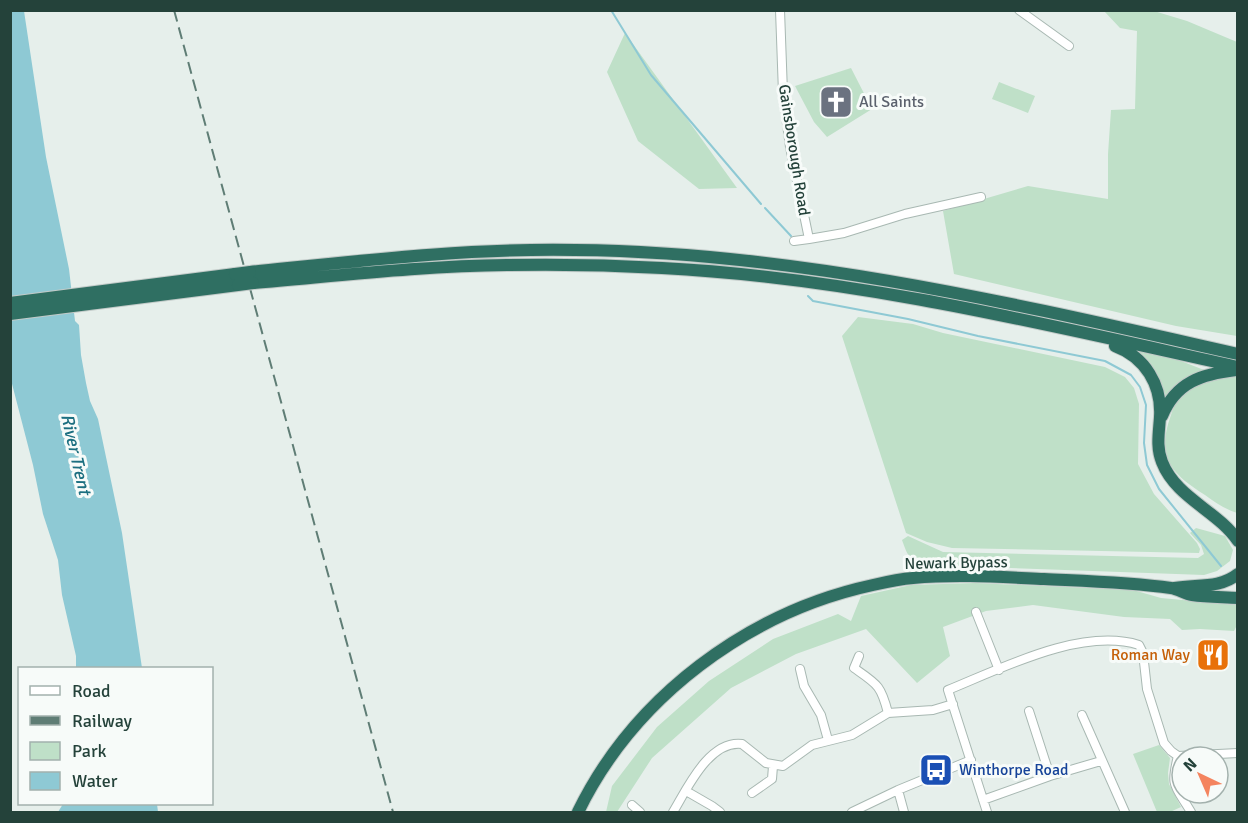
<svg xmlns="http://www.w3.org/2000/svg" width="1248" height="823" viewBox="0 0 1248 823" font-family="Signika,sans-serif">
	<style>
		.green { fill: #bfe0c8 }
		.water { fill: #8ec9d4 }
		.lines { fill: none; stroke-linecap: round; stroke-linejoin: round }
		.stream { stroke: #8ec9d4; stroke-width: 2 }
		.minor-casing { stroke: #a8b8b2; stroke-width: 10 }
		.highway-casing { stroke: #c2cac8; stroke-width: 14 }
		.minor { stroke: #fff; stroke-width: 8 }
		.highway { stroke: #2f6f62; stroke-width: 12 }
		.rail { stroke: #5f7d75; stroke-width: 2; stroke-dasharray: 12 6; stroke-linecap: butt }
		.highway-bridge-casing { stroke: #c2cac8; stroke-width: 14; stroke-linecap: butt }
		.highway-bridge { stroke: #2f6f62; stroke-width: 12 }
		.labels { text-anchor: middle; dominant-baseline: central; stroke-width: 6; stroke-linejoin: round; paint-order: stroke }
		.worship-label { font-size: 16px; fill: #5b616d; stroke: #f7fbf9; text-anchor: start }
		.street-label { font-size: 16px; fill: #24423a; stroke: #f7fbf9 }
		.food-label { font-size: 16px; fill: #c56008; stroke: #f7fbf9; text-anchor: end }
		.transit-label { font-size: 16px; fill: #164399; stroke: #f7fbf9; text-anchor: start }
		.water-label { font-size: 18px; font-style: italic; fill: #1c6f80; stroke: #f7fbf9 }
	</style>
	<rect width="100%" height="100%" fill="#e6efeb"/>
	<path class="green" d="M1104,11H1154L1187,21L1237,42V336L1176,326L954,274L943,211L1028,186L1108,199V154L1111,110L1135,109L1137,31L1120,28Z
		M625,33L737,188L699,189L638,141L607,72Z
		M851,68L872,109L827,137L814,122L795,86Z
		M999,82L1035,96L1028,113L992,99Z
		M858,317L913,324L943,333L1105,367L1125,377L1134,388L1139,404L1138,464L1154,494L1197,543L1200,549L1199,553L952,548L927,542L906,533L842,336Z
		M1134,350L1176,359L1204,370L1189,377L1164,405Z
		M1223,376L1237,377V513C1225,509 1216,503 1205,495C1170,473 1156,457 1171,415C1174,405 1182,390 1192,385C1201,380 1214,379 1223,376Z
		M1196,528L1225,536L1233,550L1230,561L1217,571L1204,575L928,565C910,562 908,557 902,540L908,536L943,552L1198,558L1204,554L1201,545L1190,533Z
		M975,583L1133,590L1161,598L1236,605L1237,625L1234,631L1200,629L1182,630L1170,619L1124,617L1033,605L986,611L943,627L950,656L917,683L866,629L796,654L731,688L652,758L617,812H606L612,786L657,727L709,681L773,639L838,614L851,621L861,596L911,585Z
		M1159,745L1170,758L1168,773L1169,784L1181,807L1170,812H1157L1133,754Z"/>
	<path class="water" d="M10,11H24L46,157L69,269L75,321L79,325L81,355L86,383L90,401L98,419L122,533L142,668H76V656L62,595L58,560L43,514L33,465L11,380Z
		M63,804H157L158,812H58Z"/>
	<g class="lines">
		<path class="stream" d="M611,10L651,75L761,204
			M765,208L791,236
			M808,296L813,301L908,319L978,336L1105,361L1131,375L1140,387L1146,405L1144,443L1147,465L1159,489L1221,566"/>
		<defs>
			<path id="minor" d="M780,10L783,93L790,147L809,239L794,241
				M1019,10L1069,46
				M809,239L844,233L905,214L981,197
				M976,612L999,670
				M859,656L854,668C877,684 881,685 888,713
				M800,669L804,686L821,715L828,740
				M1029,711L1050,776
				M1082,715L1125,812
				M1178,756C1170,788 1175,785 1191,812
				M1178,756L1238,753
				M898,790L904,812
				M686,791L712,806L720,812
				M752,793L772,779L773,766
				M983,800L1050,776L1101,761
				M632,805L640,812
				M673,812C687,789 709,740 742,744L766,763L783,766L812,745L852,735L888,713L933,710L953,704
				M852,812L898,790L971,760
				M987,812L948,690C1002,668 1082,627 1139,645L1143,653L1147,689L1164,743L1171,751L1178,756"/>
			<path id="highway" d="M250,272C358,261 466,248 575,250C799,252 1020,305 1238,354
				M253,283C337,276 422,266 507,265C559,264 610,265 662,268C857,278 1048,325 1238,367
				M10,303L235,274
				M10,314L238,285
				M1115,346C1145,357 1162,385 1160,417C1159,433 1156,447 1162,462C1176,498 1218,511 1238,541
				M1162,416C1176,382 1202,374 1236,370
				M1175,588C1197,584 1219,589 1238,574
				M578,812C634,697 748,612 873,585C886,582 899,579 913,578C957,574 1000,577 1044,579C1086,581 1129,582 1171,588C1178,589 1185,594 1192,595C1207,597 1223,597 1238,598"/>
		</defs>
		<use href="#minor" class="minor-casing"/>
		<use href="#highway" class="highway-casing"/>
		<use href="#minor" class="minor"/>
		<use href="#highway" class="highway"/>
		<path class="rail" d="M174,10L393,812"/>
		<defs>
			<path id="highway-bridge" d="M235,274L250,272
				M238,285L253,283"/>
		</defs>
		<use href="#highway-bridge" class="highway-bridge-casing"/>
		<use href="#highway-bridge" class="highway-bridge"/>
	</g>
	<defs>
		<symbol id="church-square" viewBox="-11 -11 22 22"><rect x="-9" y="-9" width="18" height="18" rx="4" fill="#6b7280" stroke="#f7fbf9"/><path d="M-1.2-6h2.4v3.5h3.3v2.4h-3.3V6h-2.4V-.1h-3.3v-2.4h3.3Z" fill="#fff"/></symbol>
		<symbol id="restaurant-square" viewBox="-11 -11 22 22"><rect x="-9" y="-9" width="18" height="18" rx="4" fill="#e8710a" stroke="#f7fbf9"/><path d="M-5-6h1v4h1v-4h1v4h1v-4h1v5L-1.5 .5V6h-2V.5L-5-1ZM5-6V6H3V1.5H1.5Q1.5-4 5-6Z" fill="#fff"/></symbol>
		<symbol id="bus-square" viewBox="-11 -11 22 22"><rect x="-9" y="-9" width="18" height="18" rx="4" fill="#1a4fb4" stroke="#f7fbf9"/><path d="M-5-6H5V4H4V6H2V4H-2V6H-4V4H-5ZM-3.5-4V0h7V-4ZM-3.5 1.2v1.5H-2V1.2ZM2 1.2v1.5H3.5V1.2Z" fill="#fff"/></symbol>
	</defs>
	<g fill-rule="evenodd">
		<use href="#church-square" x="817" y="83" width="38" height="38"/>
		<use href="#restaurant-square" x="1194" y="636" width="38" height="38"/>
		<use href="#bus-square" x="917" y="751" width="38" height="38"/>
	</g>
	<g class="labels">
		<g class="worship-label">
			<text x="859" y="102">All Saints</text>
		</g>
		<g class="street-label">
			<text transform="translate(794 150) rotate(81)">Gainsborough Road</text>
			<text transform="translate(956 563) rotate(-1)">Newark Bypass</text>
		</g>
		<g class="food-label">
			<text x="1190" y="655">Roman Way</text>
		</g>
		<g class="transit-label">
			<text x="959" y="770">Winthorpe Road</text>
		</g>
		<g class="water-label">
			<text transform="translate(76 454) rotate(77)">River Trent</text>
		</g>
	</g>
	<rect width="1248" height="823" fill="none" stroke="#24423a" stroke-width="24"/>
	<rect x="18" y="667" width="195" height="138" fill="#f7fbf9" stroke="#a3b1ad" stroke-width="1.5"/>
	<rect x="30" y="686" width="30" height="9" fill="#ffffff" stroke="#a3b1ad" stroke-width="1.5"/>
	<text x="72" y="697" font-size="18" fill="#24423a">Road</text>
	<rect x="30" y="716" width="30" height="9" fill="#5f7d75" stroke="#a3b1ad" stroke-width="1.5"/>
	<text x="72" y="727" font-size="18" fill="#24423a">Railway</text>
	<rect x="30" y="742" width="30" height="18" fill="#bfe0c8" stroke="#a3b1ad" stroke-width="1.5"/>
	<text x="72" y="757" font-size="18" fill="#24423a">Park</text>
	<rect x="30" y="772" width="30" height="18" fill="#8ec9d4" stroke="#a3b1ad" stroke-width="1.5"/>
	<text x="72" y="787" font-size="18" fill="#24423a">Water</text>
	<g transform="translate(1200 775) rotate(316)"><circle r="28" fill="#f7fbf9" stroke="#a3b1ad" stroke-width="1.5"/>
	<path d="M0-4.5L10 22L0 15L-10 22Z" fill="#f4845f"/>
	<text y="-9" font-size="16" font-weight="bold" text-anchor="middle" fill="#24423a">N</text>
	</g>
</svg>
